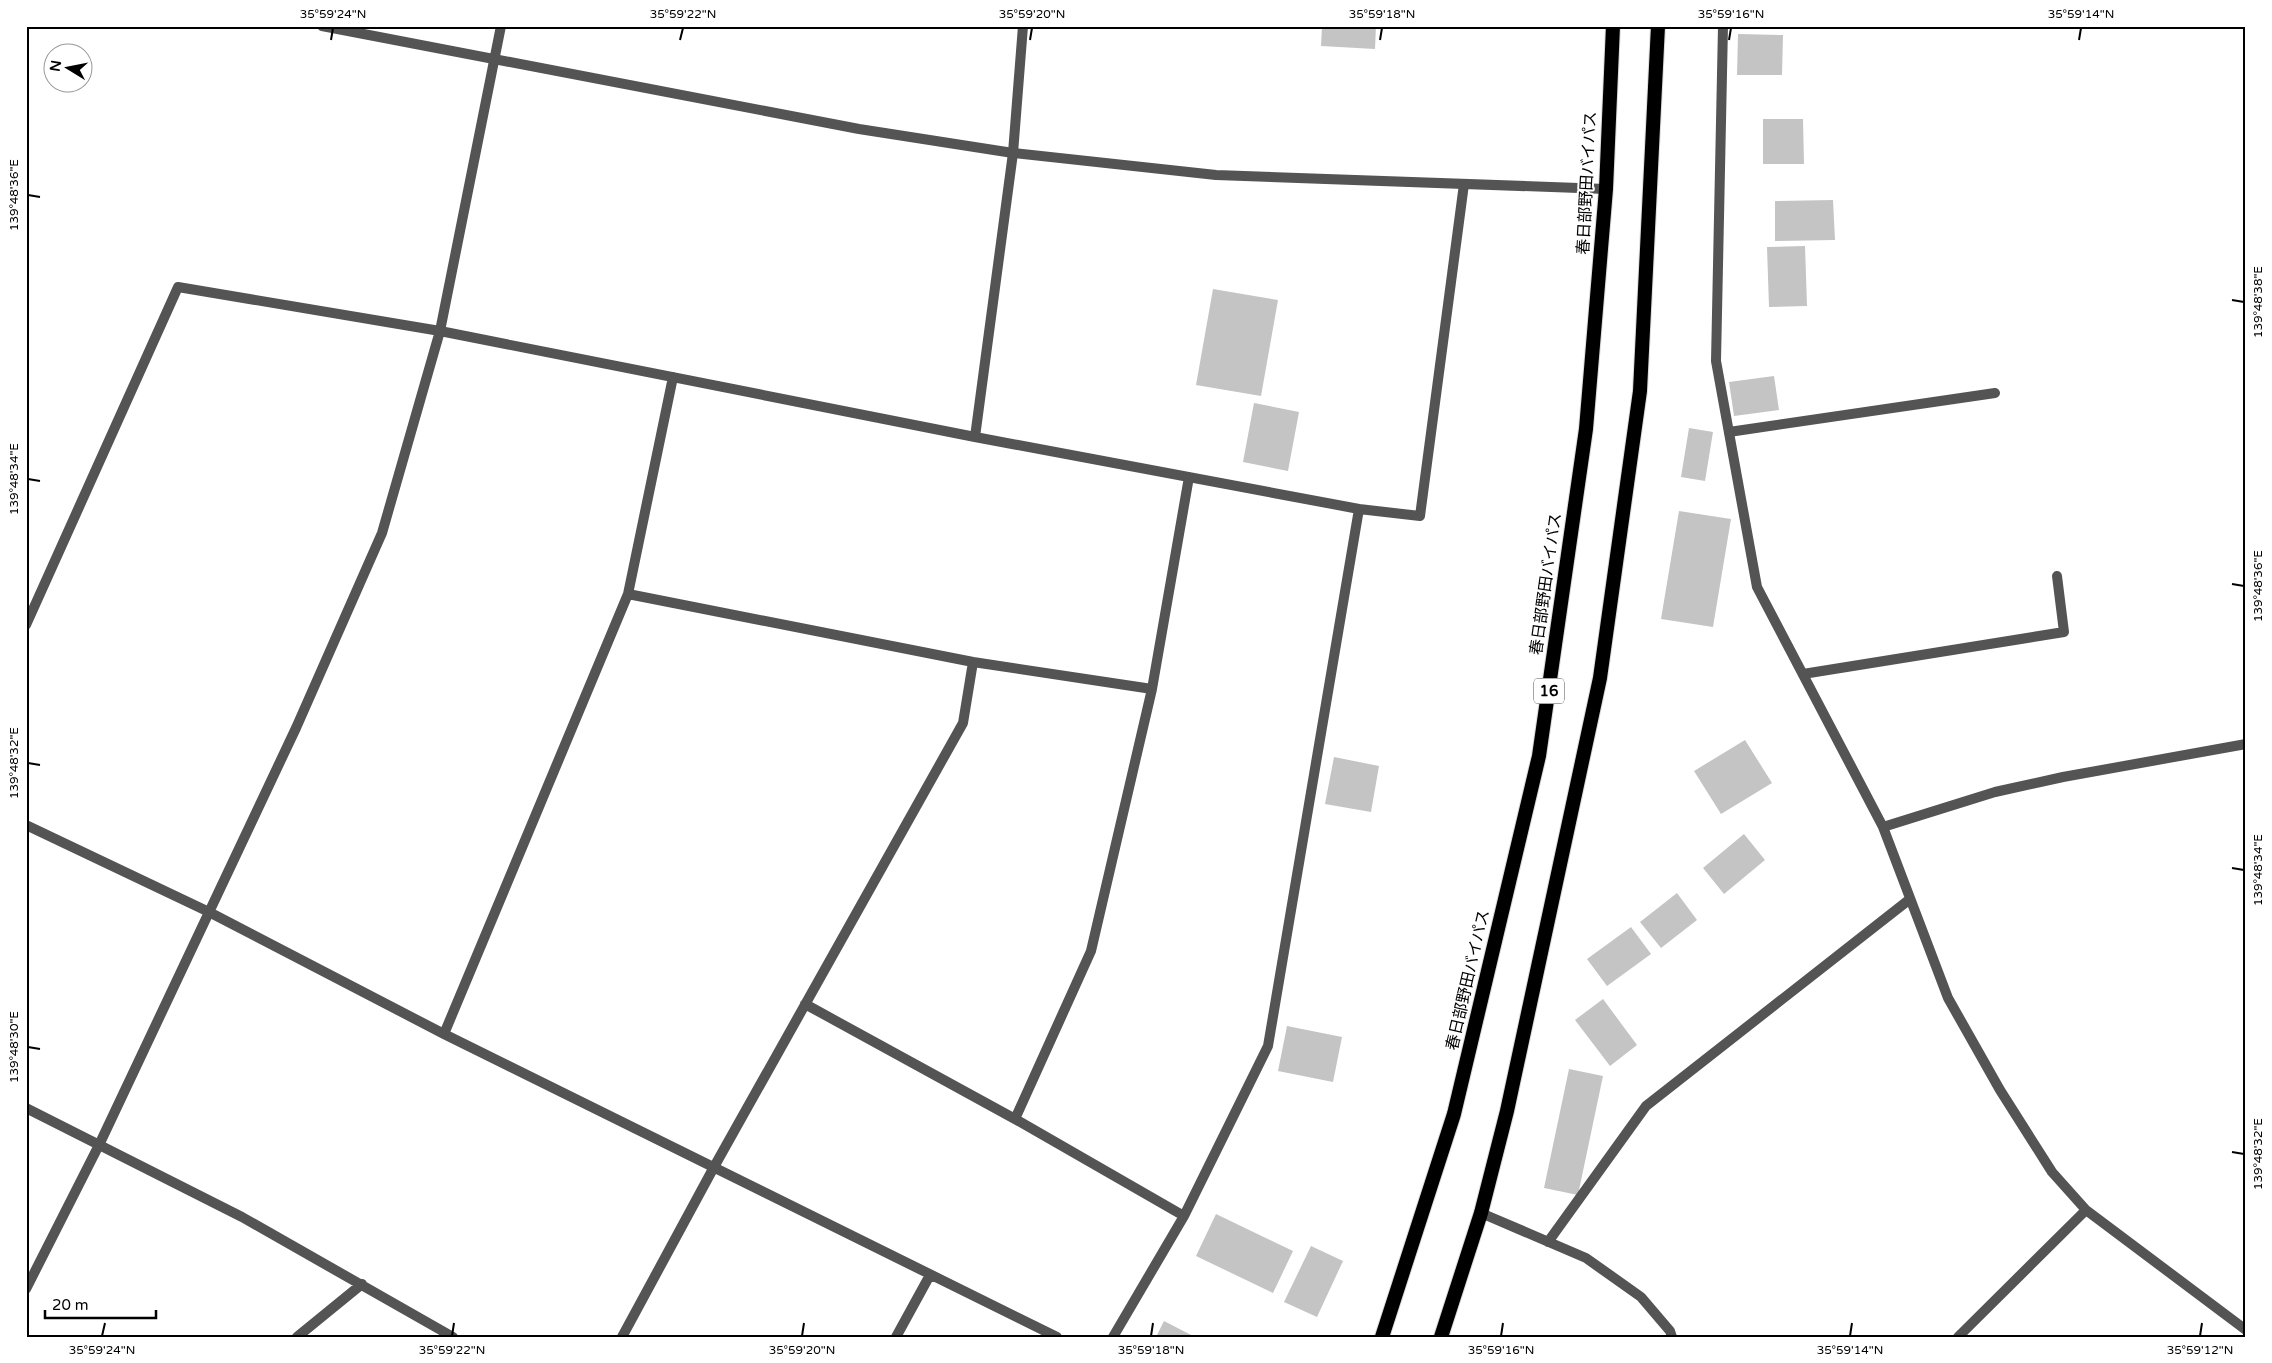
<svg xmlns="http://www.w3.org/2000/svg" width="2272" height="1363" viewBox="0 0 2272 1363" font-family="'Varela Round','Noto Sans JP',sans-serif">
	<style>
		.building { fill: #c4c4c4 }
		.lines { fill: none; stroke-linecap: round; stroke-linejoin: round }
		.trunk-casing { stroke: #dbdbdb; stroke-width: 16 }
		.service { stroke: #545454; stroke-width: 10 }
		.minor { stroke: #545454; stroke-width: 10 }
		.tertiary { stroke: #545454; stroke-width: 10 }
		.trunk { stroke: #000; stroke-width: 14 }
		.ticks { fill: none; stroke: #000; stroke-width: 2 }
		.labels { text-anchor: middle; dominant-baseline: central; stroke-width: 4; stroke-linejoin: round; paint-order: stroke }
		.shield { fill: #fff; stroke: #4c4c4c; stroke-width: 1 }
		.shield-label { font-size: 15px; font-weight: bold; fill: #000 }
		.street-label { font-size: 16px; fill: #000; stroke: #fff }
		.neatline { fill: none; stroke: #000; stroke-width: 2 }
		.ticks-label { font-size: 12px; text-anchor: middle; fill: #000 }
	</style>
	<rect width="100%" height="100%" fill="#fff"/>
	<path class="building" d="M1322,26H1376L1375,49L1321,46Z
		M1735,26H1774V28H1735Z
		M1738,34L1783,35L1782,75H1737Z
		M1763,119H1803L1804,164H1763Z
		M1833,200L1835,240L1775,241V201Z
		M1805,246L1807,306L1769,307L1767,247Z
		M1213,289L1278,300L1261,396L1196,385Z
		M1774,376L1779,410L1734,416L1729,382Z
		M1254,403L1299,412L1288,471L1243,462Z
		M1689,428L1713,432L1705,481L1681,477Z
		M1679,511L1731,519L1713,627L1661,619Z
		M1745,740L1772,783L1721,814L1694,771Z
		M1334,757L1379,766L1371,812L1325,804Z
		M1744,834L1765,860L1724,894L1703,868Z
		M1677,893L1697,920L1661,948L1640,922Z
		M1631,927L1651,954L1607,986L1587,959Z
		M1603,999L1637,1045L1610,1066L1575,1020Z
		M1287,1026L1342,1037L1333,1082L1278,1071Z
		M1569,1069L1603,1076L1578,1195L1544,1188Z
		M1216,1214L1293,1251L1273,1293L1196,1256Z
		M1311,1246L1343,1261L1317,1317L1284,1302Z
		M1164,1321L1195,1337H1156Z"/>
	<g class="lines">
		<defs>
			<path id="trunk" d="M1382,1337L1454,1114L1539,756L1586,429L1606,189L1613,26
				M1441,1337L1481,1213L1507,1111L1600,678L1640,391L1658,26"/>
		</defs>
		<use href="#trunk" class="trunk-casing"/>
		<path class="service" d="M1729,432L1995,393
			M1803,674L2064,632L2057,576"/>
		<path class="minor" d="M1723,26L1716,361L1757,587L1883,827L1948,998L2000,1090L2052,1172L2086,1210L2246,1330
			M975,437L1013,153L1023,26
			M1359,509L1420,516L1464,184
			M628,594L973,662L1152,689
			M26,625L178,287L440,331L975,437L1359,509L1268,1046L1184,1216L1113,1337
			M26,825L209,912L444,1034L1057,1337
			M1883,827L1995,792L2063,777L2246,744
			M805,1004L1015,1119L1184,1216
			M444,1034L628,594L673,377
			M26,1108L242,1217L453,1337
			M1015,1119L1091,951L1152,689L1189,477
			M1481,1213L1586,1258L1641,1297L1670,1331L1672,1337
			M1548,1242L1646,1106L1910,899
			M26,1289L100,1143L296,728L382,533L440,331L501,26
			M297,1337L362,1284
			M622,1337L714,1167L963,723L973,662
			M896,1337L930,1275
			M1958,1337L2086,1210"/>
		<path class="tertiary" d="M322,26L859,129L1013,153L1216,175L1606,189"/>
		<use href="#trunk" class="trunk"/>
	</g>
	<path class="ticks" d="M331,40L333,28M680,40L683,28M1030,40L1032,28M1380,40L1382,28M1729,40L1731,28M2079,40L2081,28M28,195L40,197M2232,300L2244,302M28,479L40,481M2232,584L2244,586M28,763L40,765M2232,868L2244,870M28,1047L40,1049M2232,1152L2244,1154M102,1336L105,1323M452,1336L454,1323M802,1336L804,1323M1151,1336L1153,1323M1501,1336L1503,1323M1850,1336L1852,1323M2200,1336L2202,1323"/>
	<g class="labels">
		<rect class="shield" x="1534" y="678.5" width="30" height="25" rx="4"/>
		<g class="shield-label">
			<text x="1549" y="691">16</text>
		</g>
		<g class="street-label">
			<text transform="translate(1587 183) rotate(-87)">春日部野田バイパス</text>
			<text transform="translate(1546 584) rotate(-82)">春日部野田バイパス</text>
			<text transform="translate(1468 980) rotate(-77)">春日部野田バイパス</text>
		</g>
	</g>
	<rect width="2272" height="1363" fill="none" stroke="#ffffff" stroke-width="55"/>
	<g transform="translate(68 68) rotate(280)"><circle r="24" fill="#ffffff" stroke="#999999"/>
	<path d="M0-4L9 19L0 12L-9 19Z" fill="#000000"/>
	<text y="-8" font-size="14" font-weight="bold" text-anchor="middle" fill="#000000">N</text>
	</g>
	<path d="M45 1310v8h111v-8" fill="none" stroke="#000000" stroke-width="2.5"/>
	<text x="52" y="1310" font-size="15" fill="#000000" stroke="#ffffff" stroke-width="4" paint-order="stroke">20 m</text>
	<rect x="28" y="28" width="2216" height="1308" class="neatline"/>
	<g class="ticks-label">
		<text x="333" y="18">35°59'24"N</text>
		<text x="683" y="18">35°59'22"N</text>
		<text x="1032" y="18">35°59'20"N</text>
		<text x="1382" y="18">35°59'18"N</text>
		<text x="1731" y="18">35°59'16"N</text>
		<text x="2081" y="18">35°59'14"N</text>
		<text transform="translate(14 195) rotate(-90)" y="4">139°48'36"E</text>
		<text transform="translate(2258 302) rotate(-90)" y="4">139°48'38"E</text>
		<text transform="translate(14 479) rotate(-90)" y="4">139°48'34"E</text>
		<text transform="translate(2258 586) rotate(-90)" y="4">139°48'36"E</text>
		<text transform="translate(14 763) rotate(-90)" y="4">139°48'32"E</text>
		<text transform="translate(2258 870) rotate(-90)" y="4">139°48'34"E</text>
		<text transform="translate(14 1047) rotate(-90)" y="4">139°48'30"E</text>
		<text transform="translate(2258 1154) rotate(-90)" y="4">139°48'32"E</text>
		<text x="102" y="1354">35°59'24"N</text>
		<text x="452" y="1354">35°59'22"N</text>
		<text x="802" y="1354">35°59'20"N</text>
		<text x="1151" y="1354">35°59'18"N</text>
		<text x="1501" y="1354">35°59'16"N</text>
		<text x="1850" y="1354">35°59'14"N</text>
		<text x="2200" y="1354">35°59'12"N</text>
	</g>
</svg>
